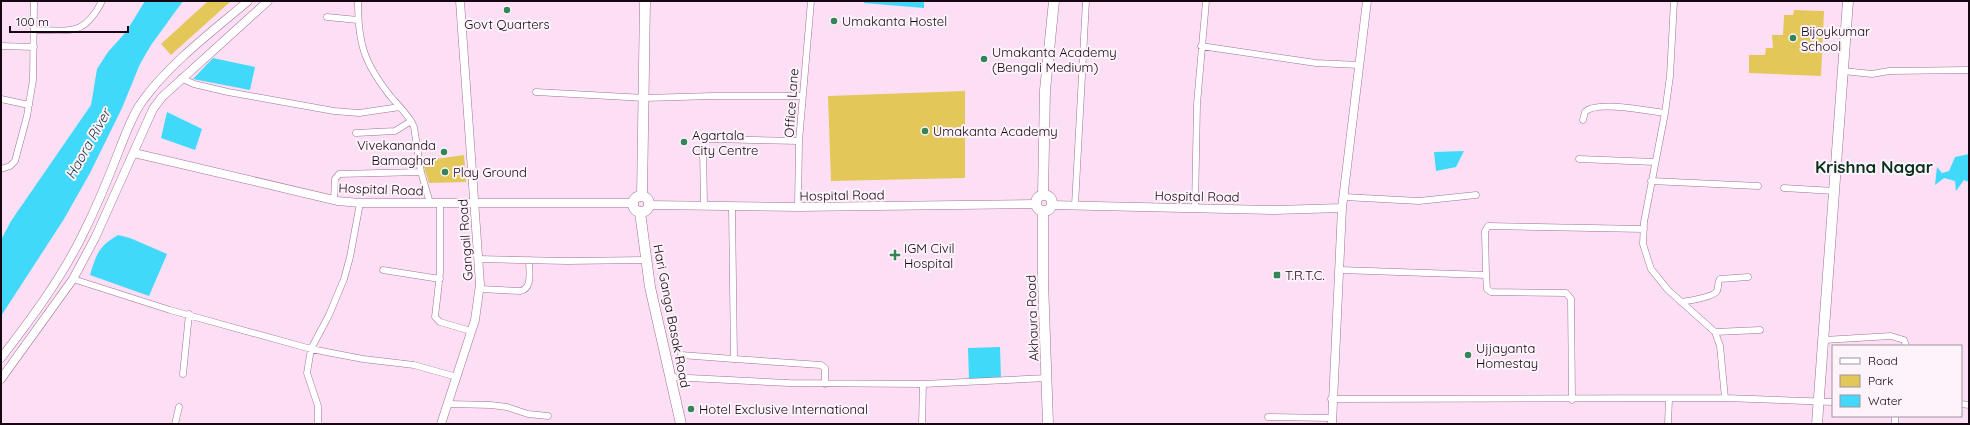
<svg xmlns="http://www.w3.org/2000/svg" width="1970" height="425" viewBox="0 0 1970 425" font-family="Quicksand,sans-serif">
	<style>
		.green { fill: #e3c859 }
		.water { fill: #40d9fa }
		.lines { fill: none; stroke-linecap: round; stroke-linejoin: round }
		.minor-casing { stroke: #9f7294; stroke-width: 7 }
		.tertiary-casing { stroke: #9f7294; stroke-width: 9 }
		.primary-casing { stroke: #9f7294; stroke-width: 11 }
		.minor { stroke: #fff; stroke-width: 6 }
		.tertiary { stroke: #fff; stroke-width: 8 }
		.primary { stroke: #fff; stroke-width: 10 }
		.poi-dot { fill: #328557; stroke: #fdf3fa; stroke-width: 1.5 }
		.labels { text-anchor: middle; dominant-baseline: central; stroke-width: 4; stroke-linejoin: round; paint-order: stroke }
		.poi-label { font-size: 13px; fill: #150612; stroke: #fdf3fa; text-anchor: start }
		.street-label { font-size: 13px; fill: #150612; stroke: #fdf3fa }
		.water-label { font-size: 14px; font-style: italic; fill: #19373f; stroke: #fdf3fa }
		.district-label { font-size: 17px; font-weight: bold; fill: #08321c; stroke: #fdf3fa }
	</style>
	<rect width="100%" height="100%" fill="#fddff5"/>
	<path class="green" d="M208,1H231L171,55L161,44Z
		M1794,10L1824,11L1821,76L1749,73V55H1765L1766,48H1773L1772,35H1783L1784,15H1793Z
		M965,91V178L831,181L828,96Z
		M464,155L466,182L429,183L422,161Z"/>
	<path class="water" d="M145,1H183L151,45L140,64L122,108L90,173L64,219L1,316V240L11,221L91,105L97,69L108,52L126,32Z
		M864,1H924V8L864,3Z
		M213,58L255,67L250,90L193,79Z
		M167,112L202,129L195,150L161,138Z
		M1464,151L1456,167L1436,171L1434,152Z
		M1969,154V182L1964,180L1956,191L1955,181L1944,178L1935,185L1937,167L1942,173L1949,171L1955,157Z
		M118,235L130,238L167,254L149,296L90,275C97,253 98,247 118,235Z
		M1000,347L1001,379L969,380L968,348Z"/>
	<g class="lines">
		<defs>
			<path id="minor" d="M358,1C358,44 364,63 391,97C398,105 405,112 411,121L414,127L421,172L430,203
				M1674,1L1670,76L1665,113L1644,222L1643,244L1651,269L1668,290L1715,332L1720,346L1725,398
				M327,17L358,20
				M34,30C70,30 84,37 102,1
				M1,46L34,47
				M1201,46L1316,63L1359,65
				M1843,71L1872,74L1889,71L1969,70
				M181,78L194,84L228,92L334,111L359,113L400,107
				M536,92L645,98L713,96H802
				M1,99L29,105
				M1583,120L1585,112C1596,100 1649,111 1665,113
				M356,133L395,131L411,121
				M1579,159L1655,162
				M1,169L10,166L15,161L27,116L33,80L34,1
				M1651,181L1758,186
				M1784,188L1834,191
				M1344,197L1419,201L1476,195
				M334,200L335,179L339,174L421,172
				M440,203V273L435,317L440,322L471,331
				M1075,205L1086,1
				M704,206L703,147L704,141L710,139L799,141
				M732,207L734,359L821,365L825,368V384
				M798,207L799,141L811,1
				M1195,208L1197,104L1206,1
				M479,259L567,261L646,260
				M383,270L440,279
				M1340,270L1486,275L1487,289L1491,292L1566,293L1571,299L1572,400
				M1486,275L1485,231L1488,226L1644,229
				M73,279L170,310L311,349L363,359L414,365L457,377
				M480,289L520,291C533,289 529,271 529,260
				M1681,302C1688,301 1714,297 1717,291C1719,287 1717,283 1720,279L1748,277
				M1715,332L1760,330
				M1824,340L1891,336L1904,340L1906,346
				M681,355L734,359
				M183,374L189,314
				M669,377L789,383L923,384L1047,378
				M1331,399L1725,398L1833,402
				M448,404L491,405L507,407L528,414L548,416
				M1961,404L1969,405
				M1268,417L1331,418
				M175,424L179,407
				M318,424V406L307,373L311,349L329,315L344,279L350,257L360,203
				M922,424L923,384
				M1668,424L1669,399
				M1895,424V416"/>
			<path id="tertiary" d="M134,153L338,201L360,203H633
				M649,205L798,207L1036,204
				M1051,205L1275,210L1342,208
				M1,358C31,319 61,279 83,234C97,206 109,177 120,148C127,131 133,113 144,99C170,63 214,30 248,1
				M1,379L73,279L95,238L153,109L162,97L268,1
				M441,424L475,320L480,284L460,1
				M1332,424L1342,208L1367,1"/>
			<path id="primary" d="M1043,195L1045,90L1054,1
				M1036 203a8 8 0 1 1 16 0a8 8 0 1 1-16 0Z
				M642,196L645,1
				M633 204a8 8 0 1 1 16 0a8 8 0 1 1-16 0Z
				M1043,211V281L1048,424
				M640,212L650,287L681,424
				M1817,424L1848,1"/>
		</defs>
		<use href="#minor" class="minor-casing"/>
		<use href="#tertiary" class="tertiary-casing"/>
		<use href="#primary" class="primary-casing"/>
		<use href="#minor" class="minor"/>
		<use href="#tertiary" class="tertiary"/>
		<use href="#primary" class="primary"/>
	</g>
	<g class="poi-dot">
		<circle cx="507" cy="10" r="4"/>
		<circle cx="834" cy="21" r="4"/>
		<circle cx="1793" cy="38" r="4"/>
		<circle cx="984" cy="59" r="4"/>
		<circle cx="925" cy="131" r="4"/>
		<circle cx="684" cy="142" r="4"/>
		<circle cx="444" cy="152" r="4"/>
		<circle cx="445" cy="172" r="4"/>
		<path d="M893 249h4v4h4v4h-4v4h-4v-4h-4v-4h4z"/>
		<rect x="1273" y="271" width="8" height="8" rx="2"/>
		<circle cx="1468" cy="355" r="4"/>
		<circle cx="691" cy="409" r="4"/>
	</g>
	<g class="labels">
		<g class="poi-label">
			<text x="842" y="21">Umakanta Hostel</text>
			<text x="507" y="24" text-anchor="middle">Govt Quarters</text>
			<text x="1801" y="31">Bijoykumar<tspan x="1801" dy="15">School</tspan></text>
			<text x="992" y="52">Umakanta Academy<tspan x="992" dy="15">(Bengali Medium)</tspan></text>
			<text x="933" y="131">Umakanta Academy</text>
			<text x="692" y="135">Agartala<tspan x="692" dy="15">City Centre</tspan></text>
			<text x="436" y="145" text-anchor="end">Vivekananda<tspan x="436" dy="15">Bamaghar</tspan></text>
			<text x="453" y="172">Play Ground</text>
			<text x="904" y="248">IGM Civil<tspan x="904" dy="15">Hospital</tspan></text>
			<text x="1285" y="275">T.R.T.C.</text>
			<text x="1476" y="348">Ujjayanta<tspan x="1476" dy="15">Homestay</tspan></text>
			<text x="699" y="409">Hotel Exclusive International</text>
		</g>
		<g class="street-label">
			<text transform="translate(791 103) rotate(-86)">Office Lane</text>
			<text transform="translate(381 189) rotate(2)">Hospital Road</text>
			<text transform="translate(842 195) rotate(-1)">Hospital Road</text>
			<text transform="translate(1197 196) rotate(1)">Hospital Road</text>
			<text transform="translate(465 240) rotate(-94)">Gangail Road</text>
			<text transform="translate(672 316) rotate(79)">Hari Ganga Basak Road</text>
			<text transform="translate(1032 318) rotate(-92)">Akhaura Road</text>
		</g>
		<g class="water-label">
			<text transform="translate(88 144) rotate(-61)">Haora River</text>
		</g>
		<g class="district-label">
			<text x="1874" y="166">Krishna Nagar</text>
		</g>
	</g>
	<rect width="1970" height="425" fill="none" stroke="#150612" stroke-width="4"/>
	<rect x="1832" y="345" width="130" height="72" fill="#fdf3fa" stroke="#a0949d"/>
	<rect x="1840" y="358" width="20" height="6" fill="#ffffff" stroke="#a0949d"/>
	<text x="1868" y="365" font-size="12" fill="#150612">Road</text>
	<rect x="1840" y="375" width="20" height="12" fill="#e3c859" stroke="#a0949d"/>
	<text x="1868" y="385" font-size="12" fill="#150612">Park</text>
	<rect x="1840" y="395" width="20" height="12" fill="#40d9fa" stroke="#a0949d"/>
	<text x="1868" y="405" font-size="12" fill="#150612">Water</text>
	<path d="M10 26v6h118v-6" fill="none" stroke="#150612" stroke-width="2"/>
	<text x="16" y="26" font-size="12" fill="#150612" stroke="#fdf3fa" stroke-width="3" paint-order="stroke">100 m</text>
</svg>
